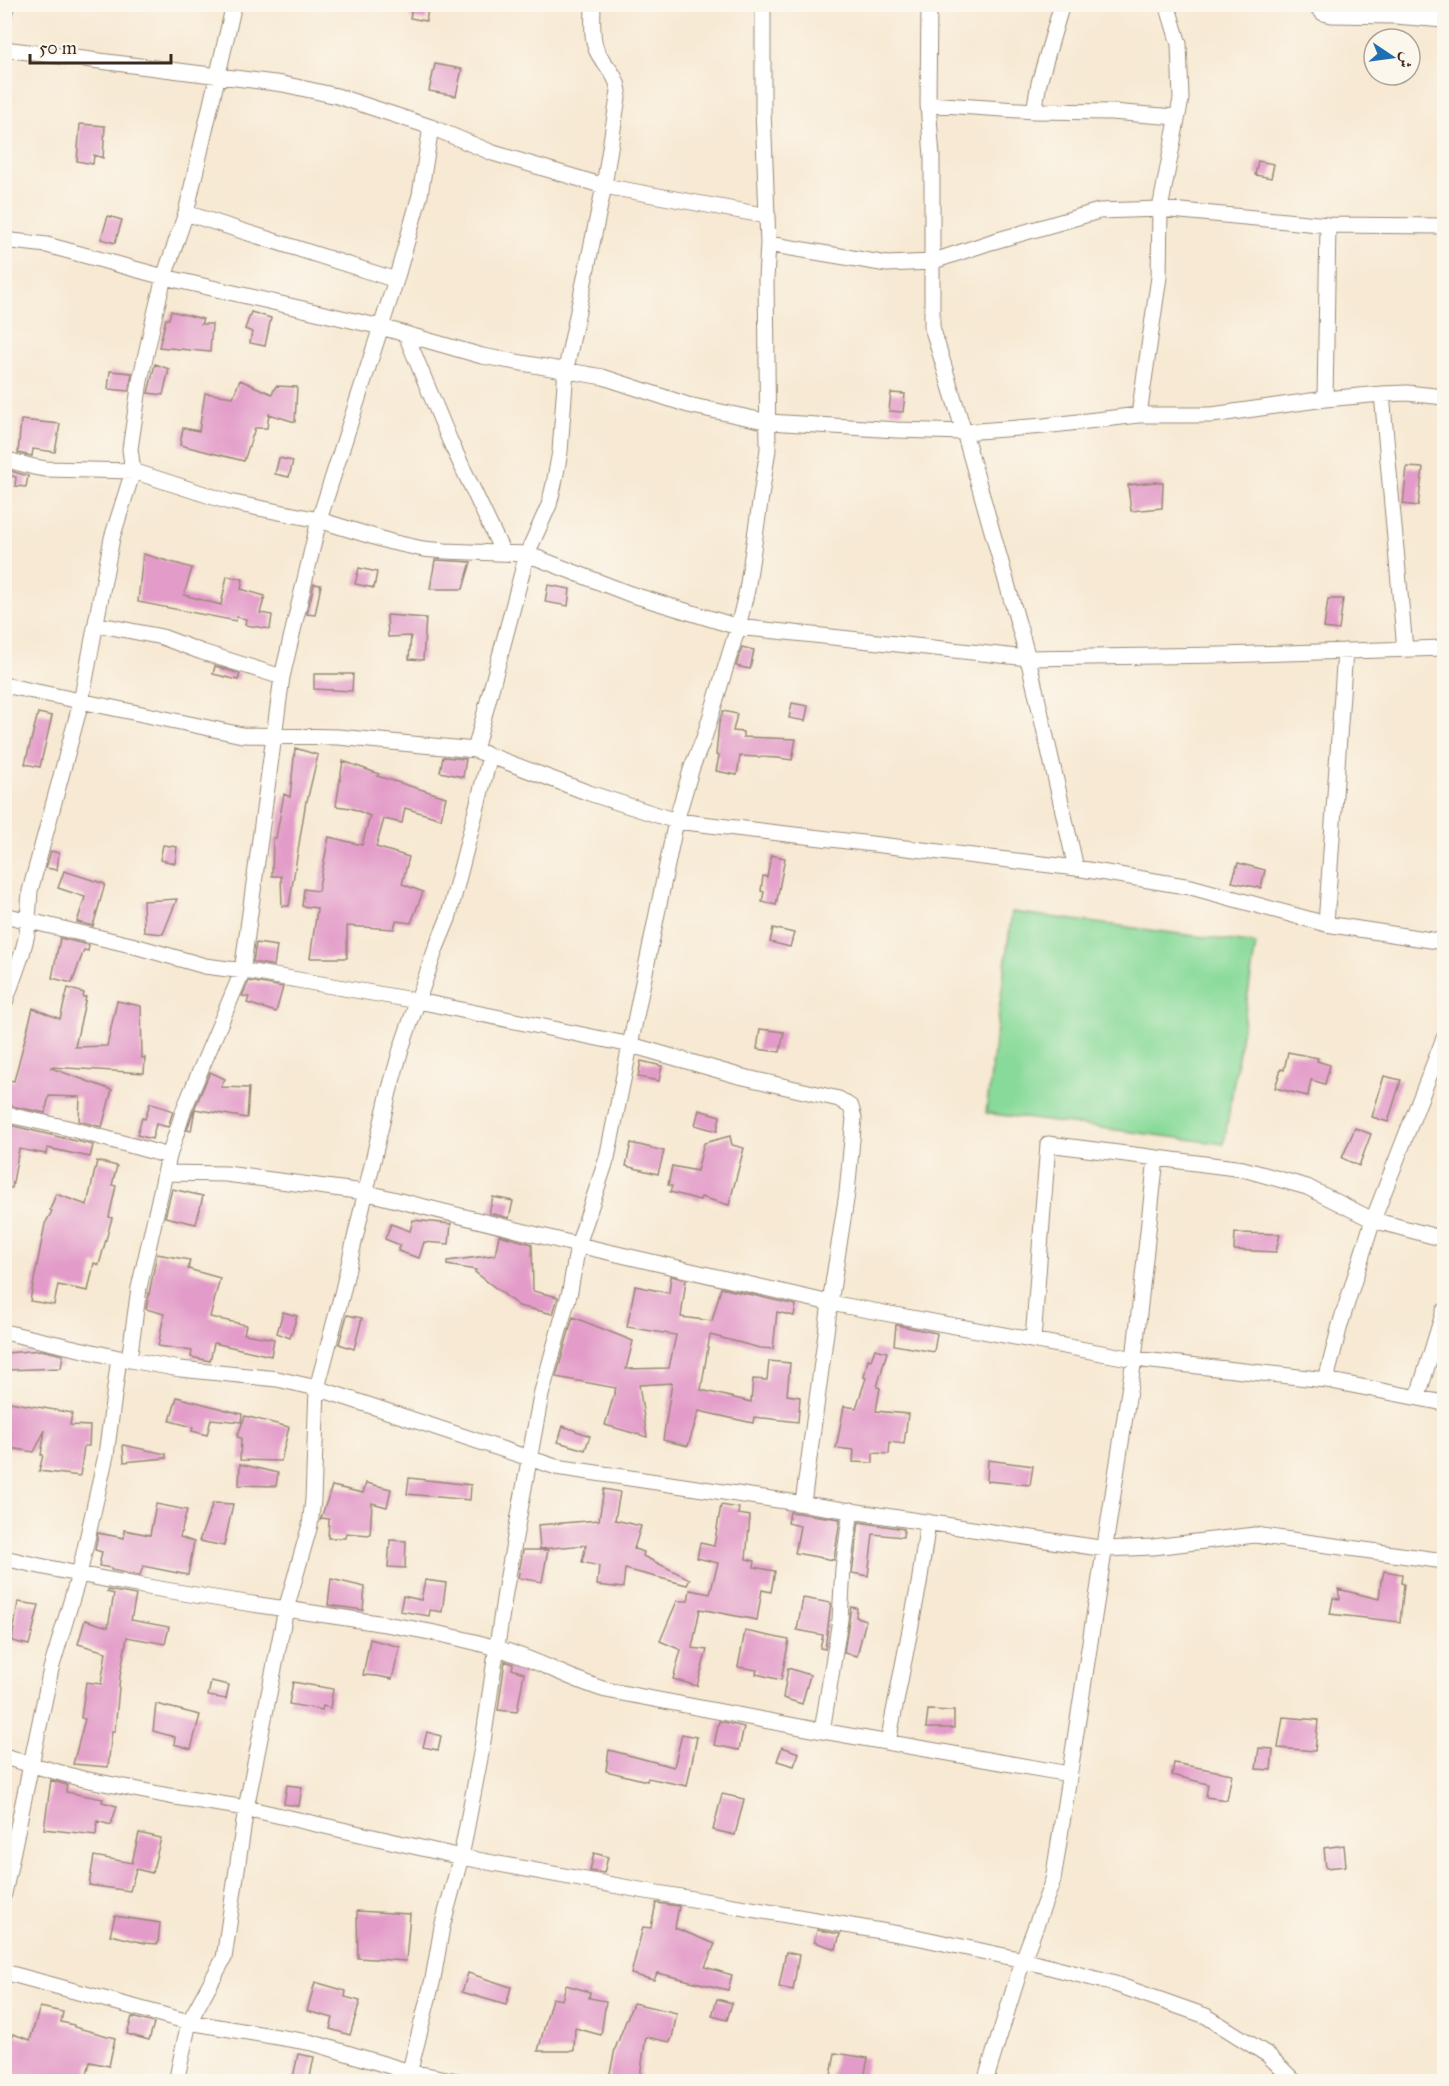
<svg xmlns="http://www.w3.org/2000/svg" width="1449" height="2086" viewBox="0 0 1449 2086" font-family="'IM FELL Great Primer',Amiri,serif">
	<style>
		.green { fill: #88da9a; stroke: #62825c; stroke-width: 1.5 }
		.building { fill: #e39cc9 }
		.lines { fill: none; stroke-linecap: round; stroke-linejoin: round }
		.street-casing { stroke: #998a78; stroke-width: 17 }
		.street { stroke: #fff; stroke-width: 15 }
	</style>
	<rect width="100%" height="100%" fill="#fbf7ec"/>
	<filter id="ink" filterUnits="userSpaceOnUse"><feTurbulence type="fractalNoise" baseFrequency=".0167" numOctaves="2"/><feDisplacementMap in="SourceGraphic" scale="12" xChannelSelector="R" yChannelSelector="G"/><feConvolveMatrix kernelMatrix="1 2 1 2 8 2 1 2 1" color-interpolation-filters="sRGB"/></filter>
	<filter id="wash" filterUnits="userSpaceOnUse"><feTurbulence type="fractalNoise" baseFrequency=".008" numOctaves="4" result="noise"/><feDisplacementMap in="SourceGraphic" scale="24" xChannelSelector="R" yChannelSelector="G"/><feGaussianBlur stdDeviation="1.35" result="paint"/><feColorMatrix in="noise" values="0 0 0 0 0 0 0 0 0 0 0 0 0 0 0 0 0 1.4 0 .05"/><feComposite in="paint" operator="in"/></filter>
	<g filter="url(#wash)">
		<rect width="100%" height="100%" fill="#f7e9d3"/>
		<path class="green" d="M1012,912L1256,944L1224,1144L986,1113Z"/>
		<g id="blocks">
			<path class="building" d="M413,4H429L426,21L410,18Z
				M435,64L462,69L456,96L429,91Z
				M80,124L105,126L103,158L94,155L93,164L77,161Z
				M1258,161L1274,164L1271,178L1255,175Z
				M108,216L122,220L115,243L101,239Z
				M171,311L203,319L201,324H212L210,352L159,347L166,319H169Z
				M251,312L271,318L265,346L250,343L252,332L245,329Z
				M155,364L169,369L163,395L148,393Z
				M110,371L132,373L129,391L108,389Z
				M240,380L272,394L276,386L297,387L295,422L269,414L267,428H255L244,461L180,445L183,428L199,431L205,393L233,397Z
				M891,393L905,394L903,412L889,411Z
				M21,420L60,424L55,452L33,449L32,456L18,453Z
				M279,458L293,461L289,477L275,474Z
				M1407,467L1423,468L1418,506L1403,504Z
				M4,469L28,476L26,487L15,486L16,477L4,474Z
				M1155,482L1163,483L1162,508L1131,511L1128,485Z
				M143,554L192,568L184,595L221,605L227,576L243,579L241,589L265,596L260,613L272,615L270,629L245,625L246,619L237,617L236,621L138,602Z
				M435,560L471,562L463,589H430Z
				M359,568L377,572L374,588L355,584Z
				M314,584L321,585L315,615L307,614Z
				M548,585L570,589L568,606L545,602Z
				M1328,599H1343L1339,630L1324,628Z
				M387,615L426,618L423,660L409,659L411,636L388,637Z
				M742,647L754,650L750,669L736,666Z
				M215,666L240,674L238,680L213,674Z
				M314,674H353L352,691L314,689Z
				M792,703L808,706L805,721L789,718Z
				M723,711L737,714L733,731L743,732V737L796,739L792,760L778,758L740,756L737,775L716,771L719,756L716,755L719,723Z
				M38,713L52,716L40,767L25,764Z
				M295,748L318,755L307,801H306L289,906H282L281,876H272L273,838H276L284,794L290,797Z
				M443,757L466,759L463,777L440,772Z
				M343,761L379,774L377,776L446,797L441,819L405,808L402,823L384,819L376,847L409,857L402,884L423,892L411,923L396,921L394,929L347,926V958H310L317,910V908L302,906L304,889L318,891L329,837L362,845L370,816L351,808L336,806Z
				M163,845L177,847L175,863L160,860Z
				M51,851L59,853L57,870L46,868Z
				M771,855L785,858L776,905L762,902L764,892L761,891L763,876L767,877Z
				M1238,863L1265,870L1261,888L1232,882Z
				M64,871L105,884L93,926L77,922L85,897L58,888Z
				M177,899L163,934L144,932L143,901Z
				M773,928L794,933L790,947L770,942Z
				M60,938L89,945L88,951L84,950L72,983L52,978Z
				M256,943L277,946L274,966L253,962Z
				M249,981L283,987L276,1012L247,1003L249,997L242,996Z
				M68,988L84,993L83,997H86L75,1047L107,1046L117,1001L141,1006L142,1058H145L144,1073L51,1067V1068L112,1090L102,1127L79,1121L80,1097L49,1096L45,1113L7,1105V1100H4V1079L14,1081L33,1008L60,1019Z
				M760,1029L784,1032L780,1052L757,1049Z
				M1288,1052L1318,1058L1317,1061L1330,1065L1325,1084L1311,1080L1308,1096L1275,1088L1281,1069L1284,1070Z
				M641,1061L662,1066L659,1081L638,1077Z
				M210,1072L225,1079L221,1087L249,1088L247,1118L195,1109L191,1131L187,1130L193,1112Z
				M1384,1076L1401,1080L1388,1122L1372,1117Z
				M150,1103L173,1111L168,1127L156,1124L152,1139L137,1135L142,1118L145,1119Z
				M699,1110L720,1116L717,1131L695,1125Z
				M5,1124L93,1145L90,1157L47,1148L46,1154L19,1149L12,1188L4,1187Z
				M1355,1128L1371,1134L1359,1166L1342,1158Z
				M730,1136L732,1145L744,1148L729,1205L701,1197L700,1200L670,1192L672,1186L668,1185L672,1166L697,1171L704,1143Z
				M631,1143L664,1151L658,1174L626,1166Z
				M97,1161L117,1166L112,1185L116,1186L109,1217L112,1218L99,1265L94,1263L88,1291L58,1285L54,1305L30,1301L45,1224L52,1211L50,1210L56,1194L87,1205Z
				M172,1189L203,1196L196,1224L165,1217Z
				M493,1197L513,1201L509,1218L489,1213Z
				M413,1220L451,1224L449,1244L424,1242L419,1258L398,1251L400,1245L385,1239L391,1224L410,1231Z
				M1235,1233L1280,1234L1276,1252L1234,1250Z
				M499,1235L532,1244L533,1291L558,1297L553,1314L519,1306L475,1272L476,1270L447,1265V1261L495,1255Z
				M157,1254L190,1260L188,1269L220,1278L210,1317L246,1325L244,1334L274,1339L271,1356L214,1343L210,1361L191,1357L192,1351L158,1346L164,1314L146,1309Z
				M671,1276L686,1280L681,1317L712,1321L721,1288L796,1305L794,1316L777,1312L773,1349L760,1348L710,1335L701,1390L751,1402L753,1379L767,1380L769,1361L790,1363L787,1395L800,1397L798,1422L754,1417L753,1423L699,1411L688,1446L663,1440L672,1383L639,1385L647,1437L605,1425L616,1388L556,1377L573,1317L633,1341L626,1369L669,1368L676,1335L627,1327L635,1286L669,1293Z
				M283,1312L297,1316L290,1338L277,1333Z
				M347,1315L362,1318L354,1349L339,1344Z
				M896,1325L937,1333L934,1352L894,1345Z
				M875,1349L887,1352L877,1387L880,1388L876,1411L908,1414L904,1444L890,1442L889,1454L873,1453V1463L853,1462L854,1450L836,1448L844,1406L856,1408L866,1378L864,1377L868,1359L871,1360Z
				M41,1350L63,1355L61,1368L7,1370V1353Z
				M177,1397L242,1414L241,1422L211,1419L207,1435L192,1431L193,1427L170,1421Z
				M4,1401L72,1413L70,1425L90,1426L89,1446H84L80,1476L39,1471L43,1455H41L45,1430L34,1452L4,1447Z
				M245,1416L289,1427L281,1461L240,1460L241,1438L237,1437Z
				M563,1426L590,1436L585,1450L558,1442Z
				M123,1445L166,1454V1458L124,1462Z
				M988,1460L1033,1466L1030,1485L987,1481Z
				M240,1464L278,1473L276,1486L239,1485Z
				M409,1478L471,1485L470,1500L407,1494Z
				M366,1483L391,1489L387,1507L372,1503L370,1535L346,1533L345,1538H328L329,1519L321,1518L320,1521L321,1518L332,1486L363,1493Z
				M604,1489L620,1492L615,1520L641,1526L634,1549L644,1552L643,1556L690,1579L687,1585L625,1569L623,1588L597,1585L599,1566L582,1562L586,1545L540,1549L538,1525L599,1520Z
				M213,1503L233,1504L224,1546L199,1541Z
				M156,1504L187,1510L180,1537L194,1542L188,1575L143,1566L140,1576L111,1570V1568L99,1566L102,1552L95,1550L98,1533L124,1538V1530L150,1535Z
				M721,1505L739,1508L738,1514L750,1516L746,1559L755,1561L754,1567L775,1571L771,1592L762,1590L757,1620L700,1609L692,1648L707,1650L697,1686L673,1679L681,1650L660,1641L677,1601H688L690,1590L710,1594L718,1563L697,1558L700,1543L714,1546Z
				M790,1512L840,1519L834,1560L795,1553L800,1526L788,1523Z
				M859,1522L904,1529L903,1537L873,1534L868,1576L852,1573Z
				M390,1540L406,1541L405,1568L388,1567Z
				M523,1550H548L542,1582L518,1578Z
				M1384,1571L1402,1574L1401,1583L1404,1584L1400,1622L1330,1614L1333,1598L1340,1599L1338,1589L1379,1599L1381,1580H1382Z
				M331,1579L365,1587L363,1610L328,1605Z
				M425,1580L446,1583L442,1612L430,1610L429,1616L400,1611L403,1596L421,1600Z
				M108,1590L136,1595L131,1620L169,1627L165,1644L127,1637L120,1676L115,1731H112L108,1767L73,1764L85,1719L81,1718L86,1682L101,1684L106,1652L78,1644L85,1620L108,1627L114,1594L107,1592Z
				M803,1598L831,1603L825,1649L820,1648L823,1635L797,1630Z
				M18,1602L39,1605L29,1645L12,1641Z
				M851,1607L857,1608L856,1617L866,1620L857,1656L844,1653Z
				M745,1631L789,1640L781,1680L756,1674L757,1670L738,1667Z
				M370,1639L400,1647L392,1679L377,1676L363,1675Z
				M505,1661L513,1664L512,1669L524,1673L517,1712L498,1710Z
				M788,1668L810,1675L802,1704L783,1698Z
				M211,1681L229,1685L226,1699L208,1696Z
				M293,1682L333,1689L330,1708L323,1706L322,1710L289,1704Z
				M156,1704L200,1715L191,1749L174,1744L175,1737L153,1731Z
				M928,1710L954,1711V1728H926Z
				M1283,1717L1318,1720L1315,1751L1278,1748Z
				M719,1721L744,1727L739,1750L714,1745Z
				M427,1732L441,1736L438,1750L423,1747Z
				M682,1734L697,1737L687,1786L648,1778L647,1781L606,1771L609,1750L674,1767Z
				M782,1747L799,1753L794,1766L777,1761Z
				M1259,1748L1273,1749L1271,1770L1256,1769Z
				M1174,1763L1232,1774L1227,1800L1206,1797L1208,1784L1172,1775Z
				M51,1780L67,1785L66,1792L103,1799L102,1802L117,1806L111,1825L97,1821L96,1835L44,1829Z
				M287,1785L302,1787L299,1806L284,1804Z
				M722,1794L744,1799L735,1835L713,1830Z
				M139,1833L161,1838L152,1873L136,1869L130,1891L89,1885L94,1856L132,1863Z
				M1344,1845L1346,1866L1326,1868L1324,1848Z
				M594,1853L608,1857L604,1873L590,1871Z
				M656,1903L679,1906L675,1928L715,1944L705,1967L732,1975L728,1990L657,1973L654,1980L631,1974L643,1927L651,1928Z
				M357,1911L410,1914L406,1961L358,1958Z
				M115,1916L160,1923L158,1944L145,1943L110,1935Z
				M817,1930L840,1934L836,1949L814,1942Z
				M786,1952L799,1955L793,1990L779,1987Z
				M468,1973L511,1987L506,2005L462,1992Z
				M315,1982L346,1991L345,1997L360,2001L350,2035L330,2029L333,2018L307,2011Z
				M566,1985L590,1992L589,1998L606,2001L601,2035L575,2028L574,2051H538L552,1998L562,2000Z
				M717,1999L732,2003L727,2020L712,2016Z
				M633,2003L677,2013L672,2038L670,2042L646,2037L639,2082H608L615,2049Z
				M40,2007L63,2012L61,2022L74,2025V2027L115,2038L109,2066L90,2062L85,2082H4V2059L13,2034L30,2040Z
				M132,2017L154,2023L149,2040L127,2034Z
				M835,2053L868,2058L863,2082H830Z
				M298,2054L314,2057L309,2082H292Z"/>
		</g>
	</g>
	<g filter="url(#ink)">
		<use href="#blocks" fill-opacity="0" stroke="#998a78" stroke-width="1.5"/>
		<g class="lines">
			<defs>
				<path id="street" d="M929,4L928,104L932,157V327L964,432L1028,658L1076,868
					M1314,4L1323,13L1332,15L1395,16L1444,20
					M4,14L7,4
					M4,49L283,84L337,96L431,127L493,153L604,186L768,216
					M928,104L1034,111L1111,112L1176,117
					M1034,111L1039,83L1062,4
					M186,213L396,280
					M4,240L47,245L164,277L381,327L482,356L603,377L688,405L769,422L897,430L964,432L1044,426L1139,415H1212L1325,399L1382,394L1407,393L1444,397
					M768,244L887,264L931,262L991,242L1099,211L1160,209L1328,225L1444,226
					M406,335L450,441L503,553
					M1382,394L1405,649
					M1325,399L1328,225
					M1139,415L1159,277L1160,209L1181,99L1179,44L1167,4
					M4,459L34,467L46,469L133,471L229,502L319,520L391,542L423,549L445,551L527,554L630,594L738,627L1028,658L1221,655L1444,648
					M96,624L162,637L202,652L282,677
					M4,685L242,735L338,737L475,750L589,793L676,821L1076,868L1191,887L1326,924L1444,942
					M475,750L527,554L549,505L554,484L560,452L566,369L604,186L619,91C616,71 603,66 596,49C591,36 593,18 593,4
					M4,915L131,945L205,966L252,972L418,1001L631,1045L739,1076L839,1099L851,1107L854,1118L847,1193L830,1303L803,1503
					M1326,924L1345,651
					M4,1005L22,954L27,934L30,891L81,702L112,538L133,471L130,449L140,381L154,318L164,277L186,213L234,4
					M4,1114L68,1128L169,1156
					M165,1173L226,1174L364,1192L578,1245L830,1303L1134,1359L1326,1380L1444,1403
					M4,1332L119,1358L180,1369L277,1379L317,1388L556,1467L1106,1549L1153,1547L1255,1535L1444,1561
					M1033,1340L1048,1144L1243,1169L1307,1187L1373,1220L1444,1239
					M129,1360L139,1288L169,1156L184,1109L242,972L282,677L319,520L396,280L420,195L431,127
					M1326,1380L1340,1325L1373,1220L1444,1038
					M1418,1396L1444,1311
					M4,1558C98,1580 192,1595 286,1609C356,1620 428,1628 496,1648C534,1658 569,1679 606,1690L822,1731L1069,1774
					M822,1731L840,1620L843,1568L851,1510
					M888,1742L919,1584L928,1522
					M4,1757L79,1778L169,1796L246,1808L461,1857L640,1890L916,1937L1023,1960L1115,1984L1206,2016L1268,2055L1295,2082
					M4,1894L51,1669L79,1575L106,1455L119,1358
					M4,1972L189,2022L313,2043L410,2072L463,2082
					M176,2082L189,2022L224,1958L246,1808L286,1609L310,1525L313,1500L317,1388L342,1294L389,1092L401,1049L436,948L448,919L490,756
					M407,2082L433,1979L442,1927L461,1857L482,1748L505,1592L541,1395L570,1291L578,1245L607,1158L676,821L692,767L704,738L738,627L747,590L768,449L766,279L768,244L763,109V4
					M985,2082L1023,1960L1053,1880L1057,1855L1134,1359L1156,1158"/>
			</defs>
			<use href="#street" class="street-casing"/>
			<use href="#street" class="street"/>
		</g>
	</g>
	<rect width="1449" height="2086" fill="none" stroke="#fbf7ec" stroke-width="24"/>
	<g transform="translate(1392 57) rotate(103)"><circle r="28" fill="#fbf7ec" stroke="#aea59a" stroke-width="1.5"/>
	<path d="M0-4.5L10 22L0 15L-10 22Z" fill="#1f6fb2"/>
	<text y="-9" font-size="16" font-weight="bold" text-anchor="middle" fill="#3b2a1e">ش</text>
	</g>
	<path d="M30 54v9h141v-9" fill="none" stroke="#3b2a1e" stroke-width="3"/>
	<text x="39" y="54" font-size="18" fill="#3b2a1e" stroke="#fbf7ec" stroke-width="4.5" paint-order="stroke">50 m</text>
</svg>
